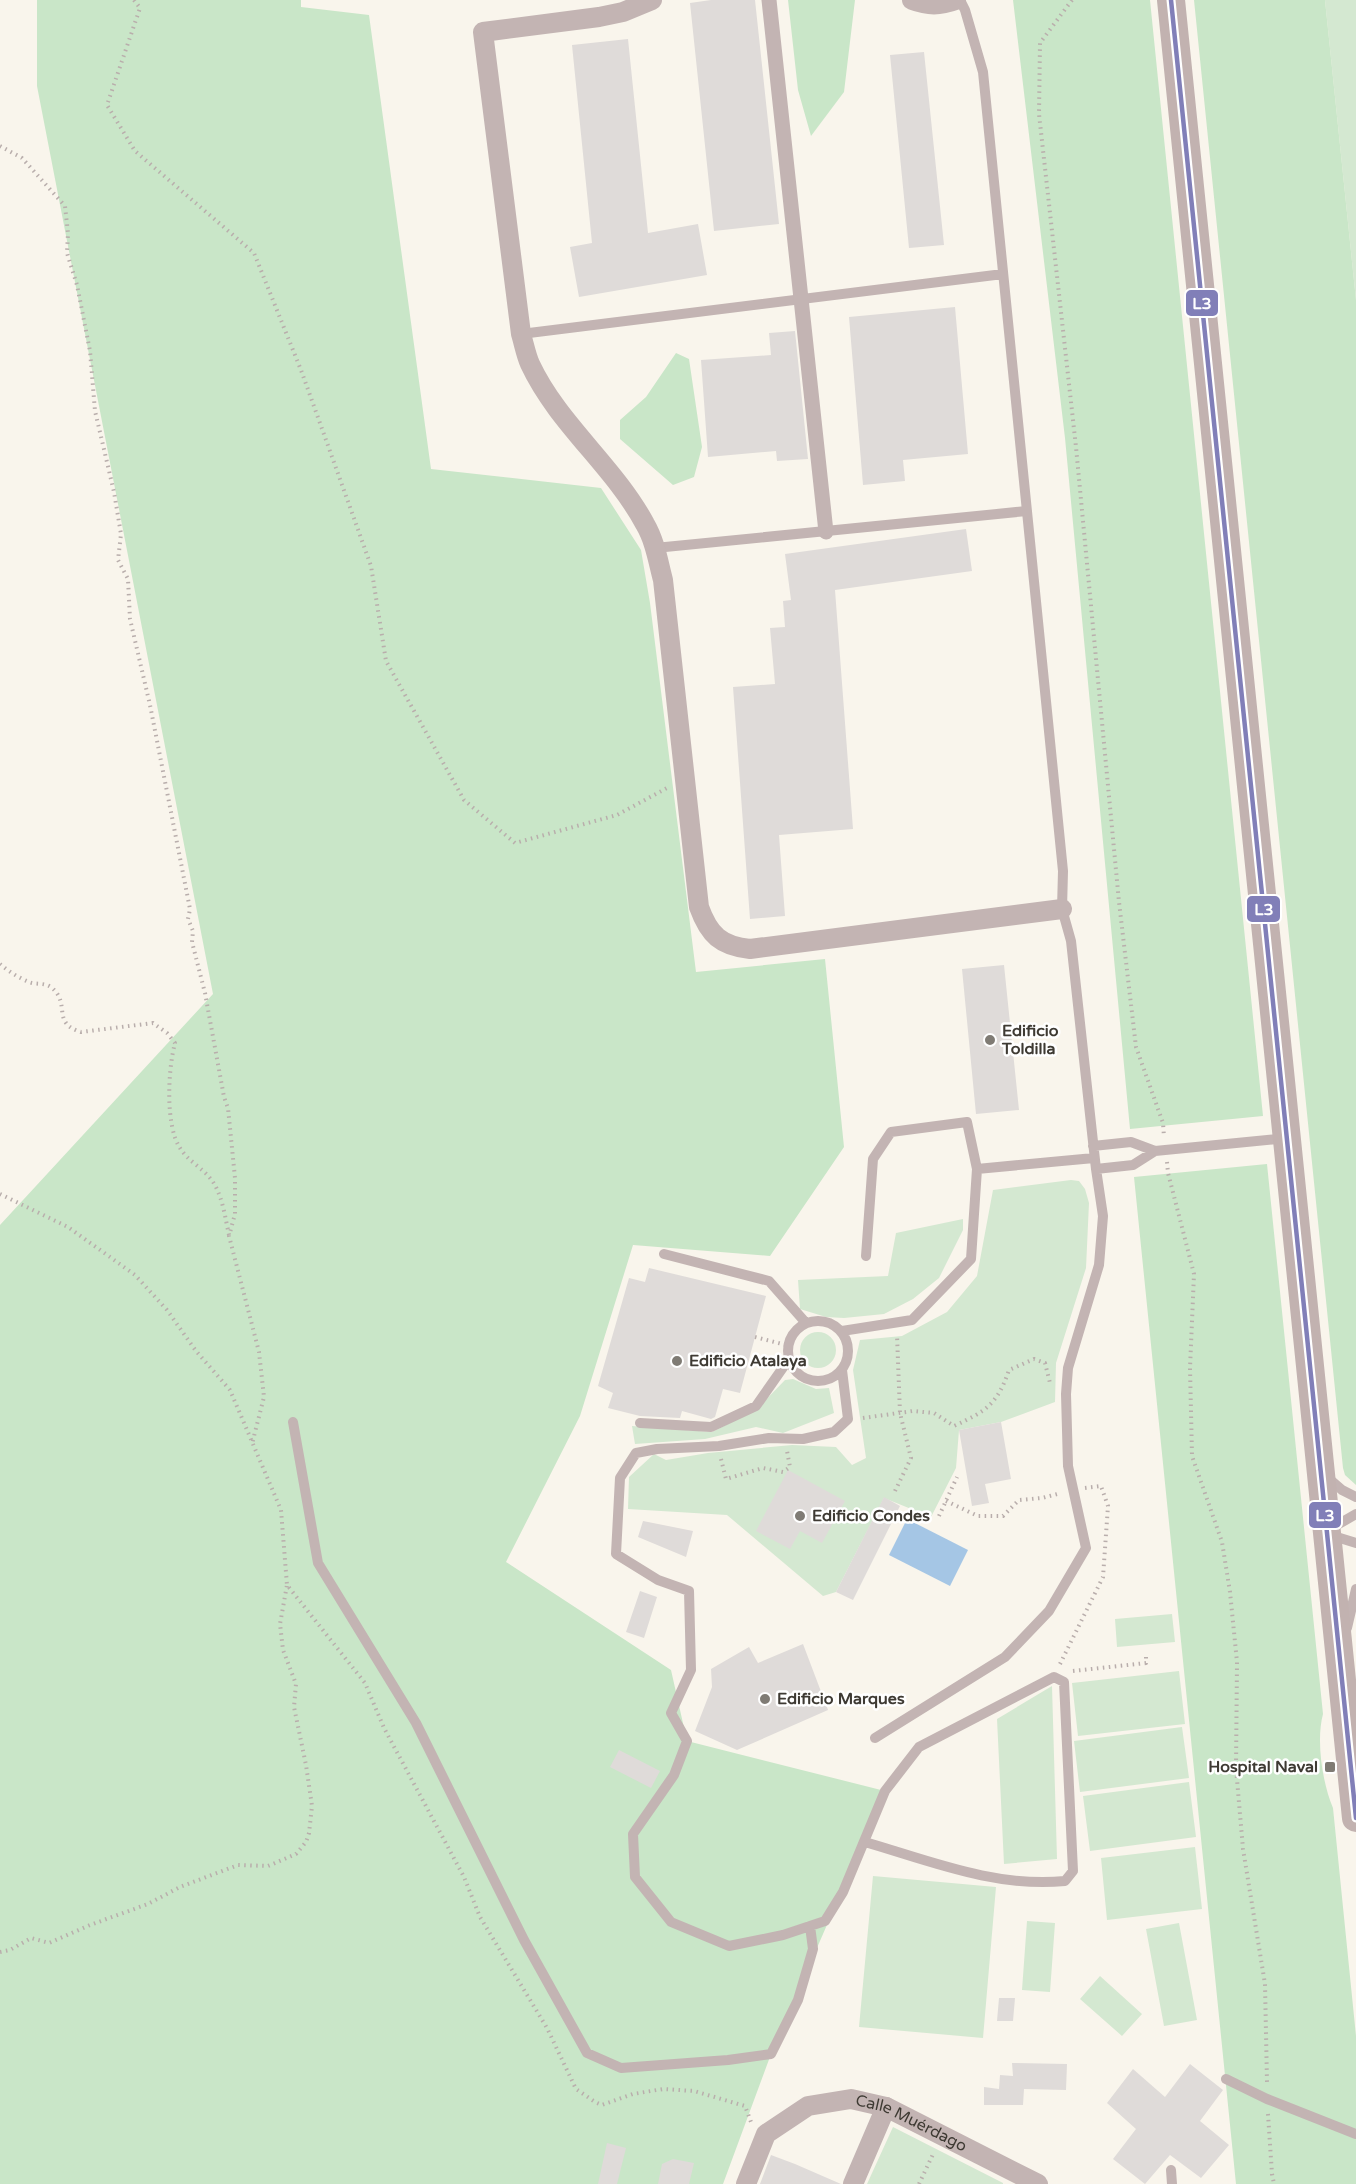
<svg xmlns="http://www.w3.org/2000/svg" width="1356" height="2184" viewBox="0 0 1356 2184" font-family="'Varela Round',sans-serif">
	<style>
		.green { fill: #d4e8d1 }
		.forest { fill: #c9e6c8 }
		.water { fill: #a5c6e5 }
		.building { fill: #dfdbd9 }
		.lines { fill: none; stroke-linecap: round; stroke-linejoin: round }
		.path { stroke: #b9aeac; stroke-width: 4; stroke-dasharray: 1.5 4.5; stroke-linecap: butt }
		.service { stroke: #c3b4b3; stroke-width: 10 }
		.pedestrian { stroke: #c3b4b3; stroke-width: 15 }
		.minor { stroke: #c3b4b3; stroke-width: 20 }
		.secondary { stroke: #c2b2b0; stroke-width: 28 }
		.bus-1-casing { stroke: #fff; stroke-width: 9 }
		.bus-1 { stroke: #817fb8; stroke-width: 4.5 }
		.poi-dot { fill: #7f7b74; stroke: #fff; stroke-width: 2 }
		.labels { text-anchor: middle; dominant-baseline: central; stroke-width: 5; stroke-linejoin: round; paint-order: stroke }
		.poi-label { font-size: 16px; font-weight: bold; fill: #3e3a33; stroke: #fff; text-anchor: start }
		.street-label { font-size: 16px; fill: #3e3a33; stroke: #fff }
		.line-badge { stroke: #fff; stroke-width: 2 }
		.badge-label { font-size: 16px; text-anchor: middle; font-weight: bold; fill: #fff }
	</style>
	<rect width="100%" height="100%" fill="#f9f5ec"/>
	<path class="green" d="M1325,0H1356V300Z
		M1071,1180L1079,1181L1085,1189L1089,1203L1086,1268L1056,1363L1055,1402L1001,1422L959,1430L956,1468L931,1517L884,1498L836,1592L823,1596L727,1515L628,1509L629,1477L654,1454L666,1460L708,1453L792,1445L836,1447L852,1465L866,1458L853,1370L860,1340L902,1336L947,1312L977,1276L993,1190Z
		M963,1219V1230L939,1278L913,1299L884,1314L844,1318L826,1317L800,1309L798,1280L888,1276L896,1233Z
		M800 1350a18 18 0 1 1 36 0a18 18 0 1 1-36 0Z
		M793,1379L816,1389L829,1388L834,1413L783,1433L756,1427L705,1439L635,1444L632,1426L712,1432L756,1410L785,1380Z
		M1172,1614L1175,1642L1117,1647L1115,1619Z
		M1179,1671L1185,1724L1078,1736L1072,1683Z
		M1052,1686L1057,1859L1004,1864L997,1719Z
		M1182,1727L1189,1778L1080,1792L1074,1741Z
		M1189,1782L1196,1837L1090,1851L1083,1796Z
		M1195,1847L1202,1909L1107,1920L1101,1858Z
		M873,1876L996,1887L983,2038L859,2027Z
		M1027,1921L1055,1923L1050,1992L1022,1990Z
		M1179,1923L1197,2020L1164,2026L1146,1929Z
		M1100,1976L1142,2014L1122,2036L1080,1999Z
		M893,2127L1003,2183V2184H867Z"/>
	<path class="forest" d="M37,0H301V7L369,15L431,469L601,488L641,550L650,603L696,972L825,959L844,1147L770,1256L633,1245L580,1416L506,1562L671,1670L687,1741L885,1791L771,2054L723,2184H0V1225L213,994L37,86Z
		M788,0H855L844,92L811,136L798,90Z
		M1013,0H1150L1263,1116L1130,1129L1065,438Z
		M1194,0H1325L1356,300V1485L1345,1475L1343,1468Z
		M676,353L689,359L702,447L694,477L673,485L620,439V420L646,397Z
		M1267,1164L1323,1714C1316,1740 1322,1782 1333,1808L1356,2036V2184H1236L1134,1177Z"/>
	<path class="water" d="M907,1519L968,1550L950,1586L889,1555Z"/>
	<path class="building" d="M711,0H755L779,224L714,231L690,3Z
		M628,39L648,233L698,224L707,275L579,297L570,247L592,243L572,45Z
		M924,52L944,245L909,248L890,55Z
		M955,307L968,454L903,460L905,481L863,485L849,317Z
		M795,331L808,459L777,461L776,451L708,457L701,360L771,355L769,333Z
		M966,529L972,571L835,590L853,829L779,835L785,916L750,919L733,687L775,684L770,628L785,627L783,601L791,600L785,554Z
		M1004,965L1019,1110L976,1114L962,969Z
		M649,1268L766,1296L740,1393L723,1389L715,1417L711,1419L682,1411L680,1418L640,1416L608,1408L613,1393L598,1386L629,1278L645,1282Z
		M1001,1422L1011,1479L985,1484L989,1503L972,1506L959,1430Z
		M788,1470L845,1501L822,1543L800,1531L790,1549L756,1531Z
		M884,1497L900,1506L853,1600L836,1592Z
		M643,1521L693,1531L686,1557L638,1537Z
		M640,1591L657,1597L644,1638L626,1632Z
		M803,1644L828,1710L737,1750L695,1731L712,1687L711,1669L749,1647L758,1663Z
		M619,1750L660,1771L651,1788L610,1767Z
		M999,1998H1015L1013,2021H997Z
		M1012,2063L1067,2064L1066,2090L1024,2089L1023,2105H984V2087L999,2089L1000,2075L1013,2076Z
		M1190,2064L1223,2090L1200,2121L1229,2145L1201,2178L1170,2155L1145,2184L1113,2159L1136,2129L1107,2103L1133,2069L1165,2097Z
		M607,2143L626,2148L617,2184H598Z
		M771,2155L795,2164L841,2184H760Z
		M673,2159L694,2163L689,2184H658L662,2164Z"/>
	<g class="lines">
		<path class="path" d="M134,0L140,8L107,105L135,151L254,253L301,370L371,566L386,661L464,800L515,843L617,815L667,788
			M1072,0L1040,43L1039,114L1076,447L1119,902L1136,1047L1163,1123L1164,1137
			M0,146L22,158L65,206L68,233L67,253L77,285L90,351L95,411L114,492L121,534L118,560L128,579L130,619L150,705L190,909L188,919L193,931L192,942L205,993L224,1097L228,1108L235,1178V1214L229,1236L259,1352L264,1397L252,1444
			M0,964C8,971 19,978 29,982C36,985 45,982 52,988C71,1004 51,1023 81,1032L153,1023L167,1033L175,1043C168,1069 165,1125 180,1148C187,1160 201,1167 210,1178C222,1192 225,1217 229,1235
			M1167,1162L1168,1173L1194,1274L1190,1368L1192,1456L1222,1542L1230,1592L1237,1662L1236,1768L1243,1849L1265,1984L1267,2082
			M0,1194L68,1227L135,1275L167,1310L196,1351L230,1390L281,1510L287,1585L365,1683L384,1728L464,1877L480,1917L547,2028L576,2089L595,2102L602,2105L633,2094L663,2089L694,2091L745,2106L751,2122
			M755,1337L786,1345
			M863,1418L913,1411L934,1413L954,1426C986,1411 997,1405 1009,1370L1034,1359L1045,1363L1050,1383
			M721,1459L726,1479L763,1468L783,1472L790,1467L787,1451
			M895,1491L911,1458L900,1413L897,1335
			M946,1501L978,1516H1003L1019,1500L1042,1498L1061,1493
			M939,1516L957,1477
			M1060,1664L1103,1577L1108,1506L1101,1486L1085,1488
			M1073,1671L1146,1663V1655
			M0,1952L10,1950L31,1938L49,1943L90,1925L148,1904L180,1887L238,1865L268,1866L296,1854L306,1842L309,1833L312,1806L306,1765L294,1707L296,1684L283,1650L280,1624L287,1585
			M1268,2114L1272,2174L1274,2184
			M919,2184L934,2152"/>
		<path class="service" d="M521,334L1003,274
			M655,548L1027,511
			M1093,1146L1131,1142L1155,1151L1287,1138
			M1096,1169L1133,1165L1155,1151
			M664,1254L769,1281L806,1323
			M866,1256L873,1159L891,1132L967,1122L977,1169
			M788 1351a30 30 0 1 1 60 0a30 30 0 1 1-60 0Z
			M842,1331L912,1320L971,1259L977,1169L1094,1158
			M842,1370L848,1419L834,1432L803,1439L769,1438L719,1446L657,1449L636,1453L620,1478L616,1554L658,1580L689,1591L691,1670L671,1713L687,1741L674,1775L633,1834L635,1877L671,1922L729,1946L783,1935L825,1921L843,1892L885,1791L919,1747L1054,1677L1064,1682L1073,1871L1065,1881C996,1888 930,1861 865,1842
			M293,1422L318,1563L416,1723L524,1940L587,2053L621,2068L728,2060L771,2054L798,2000L813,1949L810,1926
			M640,1423L711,1427L756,1406L789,1359
			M1327,1477L1342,1490L1356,1497
			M1356,1514L1337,1525L1327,1534L1356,1543
			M1347,1628L1356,1589
			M875,1738L1005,1657L1049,1611L1086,1548L1068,1466L1066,1394L1068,1368L1099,1265L1103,1216L1096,1169L1071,941L1062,909L1063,871L983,72L965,10L960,0
			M1226,2079L1267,2099L1356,2134
			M1171,2170L1172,2184"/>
		<path class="pedestrian" d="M769,0L826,532"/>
		<g class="minor">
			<path d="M652,0L623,12L599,17L483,32L521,334C524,344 526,355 530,364C558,424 614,466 645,524C655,541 658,561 663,580L699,907C709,935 721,946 750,949L1062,909"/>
			<path d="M912,0C928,6 940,6 956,0"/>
			<path id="s1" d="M746,2184L766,2134L808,2106L851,2099L886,2107L1038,2184"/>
			<path d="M853,2184L886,2107"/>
		</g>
		<path class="secondary" d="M1171,0L1356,1818"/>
		<defs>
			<path id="bus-1" d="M1171,0L1356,1818"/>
		</defs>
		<use href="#bus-1" class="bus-1-casing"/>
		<use href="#bus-1" class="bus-1"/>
	</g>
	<g class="poi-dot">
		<circle cx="990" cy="1040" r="6"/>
		<circle cx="677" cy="1361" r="6"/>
		<circle cx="800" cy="1516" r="6"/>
		<circle cx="765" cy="1699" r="6"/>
		<rect x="1324" y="1761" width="12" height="12" rx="3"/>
	</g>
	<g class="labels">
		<g class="poi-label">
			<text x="1002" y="1031">Edificio<tspan x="1002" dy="18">Toldilla</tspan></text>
			<text x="689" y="1361">Edificio Atalaya</text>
			<text x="812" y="1516">Edificio Condes</text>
			<text x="777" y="1699">Edificio Marques</text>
			<text x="1318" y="1767" text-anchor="end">Hospital Naval</text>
		</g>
		<g class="street-label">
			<text stroke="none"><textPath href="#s1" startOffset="213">Calle Muérdago</textPath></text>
		</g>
	</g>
	<g class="line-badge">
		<rect x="1185" y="289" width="34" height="28" rx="6" fill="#817fb8"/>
		<rect x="1246" y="895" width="35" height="28" rx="6" fill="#817fb8"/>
		<rect x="1308" y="1501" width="34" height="28" rx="6" fill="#817fb8"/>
	</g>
	<g class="badge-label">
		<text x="1202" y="309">L3</text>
		<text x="1264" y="915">L3</text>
		<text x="1325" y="1521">L3</text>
	</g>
</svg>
